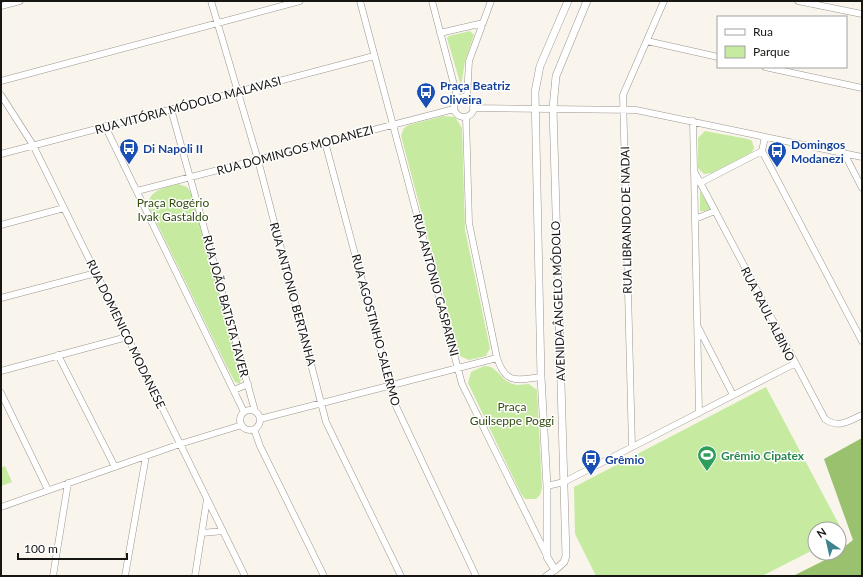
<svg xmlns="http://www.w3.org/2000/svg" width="863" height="577" viewBox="0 0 863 577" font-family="Lato,sans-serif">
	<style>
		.green { fill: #c6eba0 }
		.forest { fill: #9ac26e }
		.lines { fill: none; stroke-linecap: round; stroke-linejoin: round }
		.minor-casing { stroke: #9b968f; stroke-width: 7 }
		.tertiary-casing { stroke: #9b968f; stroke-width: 8 }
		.minor { stroke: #fff; stroke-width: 6 }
		.tertiary { stroke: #fff; stroke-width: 7 }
		.labels { text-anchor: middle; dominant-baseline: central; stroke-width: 3; stroke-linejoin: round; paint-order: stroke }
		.transit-label { font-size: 12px; font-weight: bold; fill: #164399; stroke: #fff; text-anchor: start }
		.street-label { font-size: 12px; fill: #171613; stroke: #fff }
		.park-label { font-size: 12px; fill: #334c10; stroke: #fff }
		.leisure-label { font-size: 12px; font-weight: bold; fill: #27864d; stroke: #fff; text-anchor: start }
	</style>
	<rect width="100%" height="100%" fill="#f9f4ec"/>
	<path class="green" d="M470,31L474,35L465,61L461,86L447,38L449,36Z
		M443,116L455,117L462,128L465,230L490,348L486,356L469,360L460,356L458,350L401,136L404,128L409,125Z
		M705,131L748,139L752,141L754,148L752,152L712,173L704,174L698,168V138Z
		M178,184L187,187L193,196L241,378L240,384L235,382L228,369L148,205C150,189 165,188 178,184Z
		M700,191L711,209L705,211H700Z
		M484,366C497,365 501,381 513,384C518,386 523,384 529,384L537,390L542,488L540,495L536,499H525L521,494L468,383L471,372Z
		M766,387L844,534L839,537V529H815V549L762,576H596L575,534L574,487Z
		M5,466L12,482L1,486V468Z"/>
	<path class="forest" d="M862,438V576H793L839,553V551L853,540L824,459Z"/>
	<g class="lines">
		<defs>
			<path id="minor" d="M211,1L258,160L326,422L401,576
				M360,1L462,384L547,556
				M432,1L458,100
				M798,1L862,14
				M1,6L20,1
				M440,33L483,23
				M647,41L718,57
				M765,67L862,88
				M1,81L300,1
				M1,95L33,145L245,576
				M454 107a10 10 0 1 1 20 0a10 10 0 1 1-20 0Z
				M467,98L469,61L491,1
				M473,108L636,110L862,157
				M171,109L255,411
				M466,117L469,223L497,358C506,385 517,380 541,377
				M693,121L699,413
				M105,126L244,412
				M765,137L762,151L862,341
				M325,142L395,404L476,576
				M844,153L862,188
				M1,154L374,56
				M694,171L825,419C838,429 849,421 862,415
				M700,183L762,151
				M137,191L454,109
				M695,219L715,211
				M1,225L64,208
				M1,298L96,273
				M698,327L733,395
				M58,355L115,467
				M1,371L127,337
				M234,390L248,384
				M1,393L48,490
				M240 420a10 10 0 1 1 20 0a10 10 0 1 1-20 0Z
				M260,419L497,358
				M254,429L260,446L324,576
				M632,447L623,95L664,1
				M547,486L564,482L794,364
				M1,507L180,444L242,425
				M202,533L223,531
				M53,576L68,483
				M125,576L146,456
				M195,576L207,499
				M546,576L555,570"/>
			<path id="tertiary" d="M568,1L540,66L535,92L541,377L547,486V557L555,570L564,562L566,556L553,108L556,76L587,1"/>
		</defs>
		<use href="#minor" class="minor-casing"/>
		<use href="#tertiary" class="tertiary-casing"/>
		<use href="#minor" class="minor"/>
		<use href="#tertiary" class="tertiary"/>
	</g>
	<defs>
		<symbol id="bus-pin" viewBox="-11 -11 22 30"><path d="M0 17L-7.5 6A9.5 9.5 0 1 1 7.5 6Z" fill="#1a4fb4" stroke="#fff"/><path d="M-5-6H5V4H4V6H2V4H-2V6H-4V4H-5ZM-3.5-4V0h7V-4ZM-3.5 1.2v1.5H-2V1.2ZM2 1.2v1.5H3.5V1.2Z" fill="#fff"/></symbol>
		<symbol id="stadium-pin" viewBox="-11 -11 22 30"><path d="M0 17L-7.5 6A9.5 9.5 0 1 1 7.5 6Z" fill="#2e9e5b" stroke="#fff"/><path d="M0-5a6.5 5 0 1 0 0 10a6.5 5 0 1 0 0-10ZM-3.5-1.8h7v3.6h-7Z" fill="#fff"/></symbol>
	</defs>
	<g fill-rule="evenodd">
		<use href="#bus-pin" x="415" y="81" width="22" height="30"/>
		<use href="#bus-pin" x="118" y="137" width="22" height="30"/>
		<use href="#bus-pin" x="766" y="140" width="22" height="30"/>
		<use href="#stadium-pin" x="696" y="444" width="22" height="30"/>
		<use href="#bus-pin" x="580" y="448" width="22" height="30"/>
	</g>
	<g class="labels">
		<g class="transit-label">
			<text x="440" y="85">Praça Beatriz<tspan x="440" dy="14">Oliveira</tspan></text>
			<text x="791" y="144">Domingos<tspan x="791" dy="14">Modanezi</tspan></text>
			<text x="143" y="148">Di Napoli II</text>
			<text x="605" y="459">Grêmio</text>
		</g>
		<g class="street-label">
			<text transform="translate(188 105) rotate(-15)">RUA VITÓRIA MÓDOLO MALAVASI</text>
			<text transform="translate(295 150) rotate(-15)">RUA DOMINGOS MODANEZI</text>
			<text transform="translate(626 220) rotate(-91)">RUA LIBRANDO DE NADAI</text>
			<text transform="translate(436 285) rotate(75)">RUA ANTONIO GASPARINI</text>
			<text transform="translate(293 294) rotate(75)">RUA ANTONIO BERTANHA</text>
			<text transform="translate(558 301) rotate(-92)">AVENIDA ÂNGELO MÓDOLO</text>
			<text transform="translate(226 306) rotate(75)">RUA JOÃO BATISTA TAVER</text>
			<text transform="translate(768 314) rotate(63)">RUA RAUL ALBINO</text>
			<text transform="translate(376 330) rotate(75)">RUA AGOSTINHO SALERMO</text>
			<text transform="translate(126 334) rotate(64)">RUA DOMENICO MODANESE</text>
		</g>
		<g class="park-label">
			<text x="173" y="202">Praça Rogério<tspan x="173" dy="14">Ivak Gastaldo</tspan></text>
			<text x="512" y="406">Praça<tspan x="512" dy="14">Guilseppe Poggi</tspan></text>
		</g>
		<g class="leisure-label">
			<text x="721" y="455">Grêmio Cipatex</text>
		</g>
	</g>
	<rect width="863" height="577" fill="none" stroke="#171613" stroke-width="4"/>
	<rect x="717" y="16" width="130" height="52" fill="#ffffff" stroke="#a2a2a1"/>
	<rect x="725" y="29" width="20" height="6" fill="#ffffff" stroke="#a2a2a1"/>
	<text x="753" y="36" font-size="12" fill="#171613">Rua</text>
	<rect x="725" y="46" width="20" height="12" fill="#c6eba0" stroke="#a2a2a1"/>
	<text x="753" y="56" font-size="12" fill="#171613">Parque</text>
	<g transform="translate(827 541) rotate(326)"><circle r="19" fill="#ffffff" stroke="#a2a2a1"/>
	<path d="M0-3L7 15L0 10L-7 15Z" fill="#3d828f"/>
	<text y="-6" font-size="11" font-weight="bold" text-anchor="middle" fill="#171613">N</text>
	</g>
	<path d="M18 553v6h109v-6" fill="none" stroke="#171613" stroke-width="2"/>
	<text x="24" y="553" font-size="12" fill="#171613" stroke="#ffffff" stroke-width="3" paint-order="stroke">100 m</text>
</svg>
